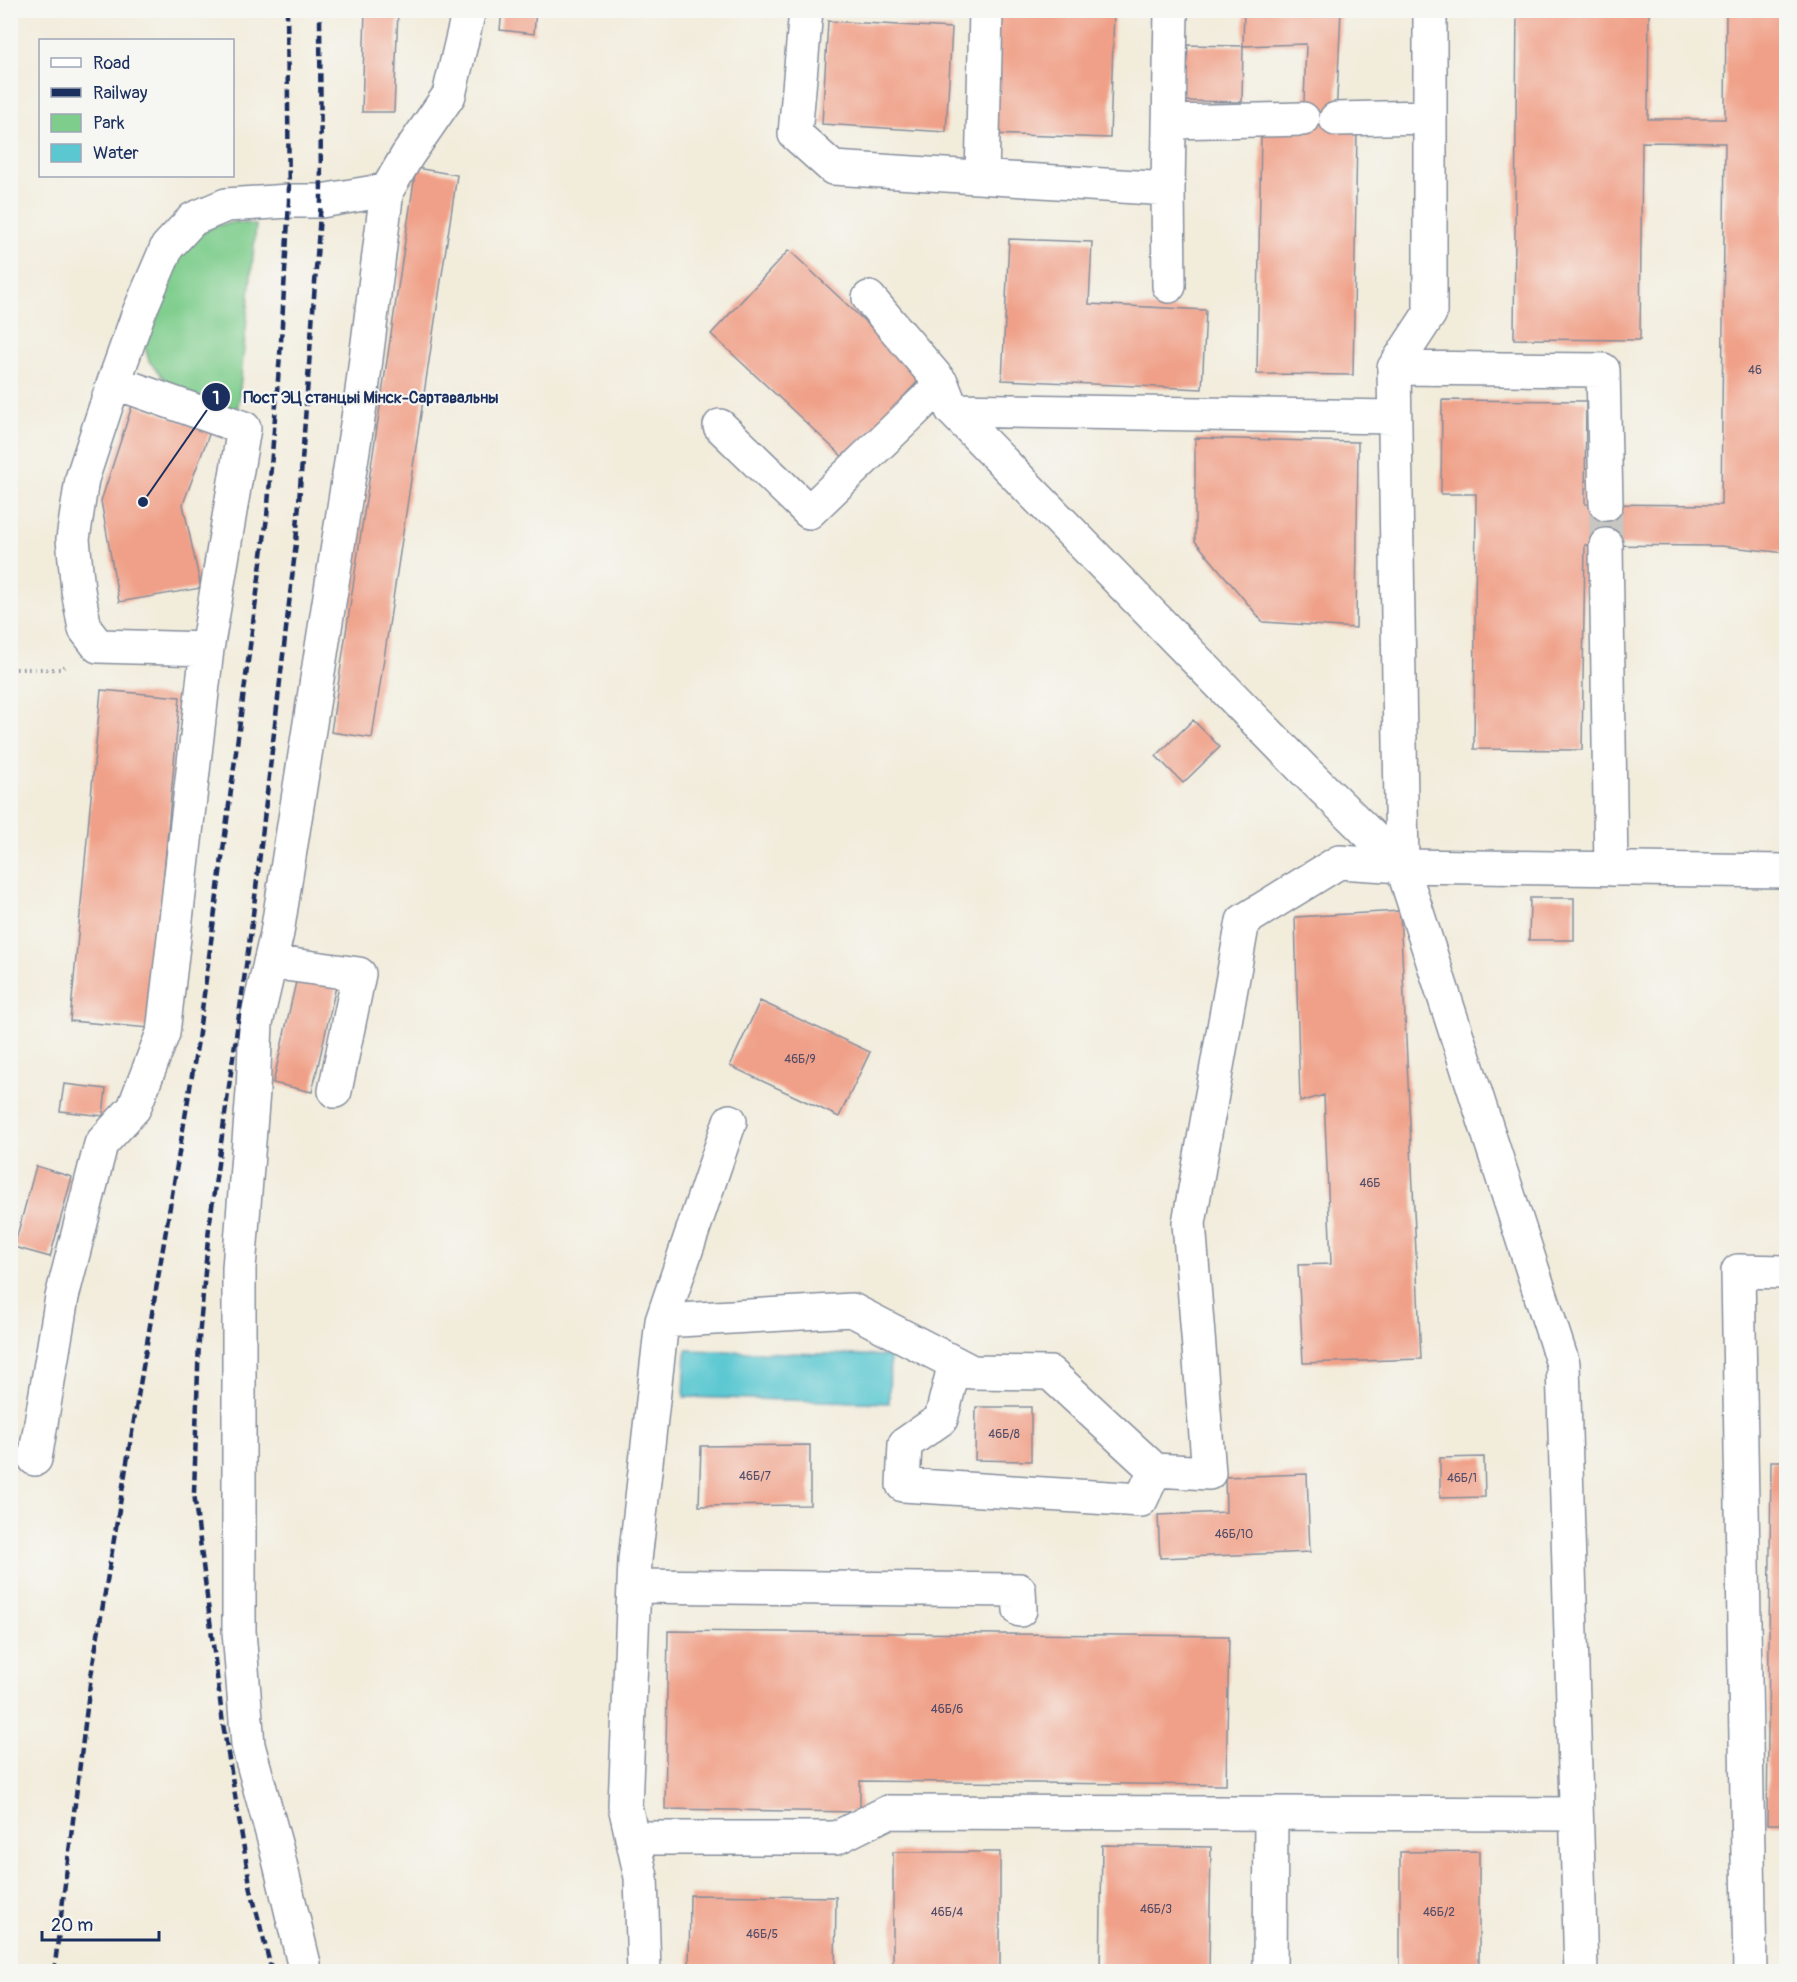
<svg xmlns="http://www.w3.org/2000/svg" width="1797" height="1982" viewBox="0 0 1797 1982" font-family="Pangolin,sans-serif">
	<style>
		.green { fill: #7ecd8c; stroke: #4c7e75; stroke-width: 1.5 }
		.water { fill: #5bc8d1; stroke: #3b7c98; stroke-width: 1.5 }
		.building { fill: #f0a088 }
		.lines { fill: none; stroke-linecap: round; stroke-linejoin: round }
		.minor-tunnel { stroke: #c7c6c2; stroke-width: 33; stroke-dasharray: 33 16; stroke-linecap: butt }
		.minor-casing { stroke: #868e9c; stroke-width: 36 }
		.path { stroke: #868e9c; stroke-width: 4; stroke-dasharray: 1.5 4.5; stroke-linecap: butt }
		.minor { stroke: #fff; stroke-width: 33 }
		.rail { stroke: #1b2f5e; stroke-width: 4.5; stroke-dasharray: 9 4.5; stroke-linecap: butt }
		.labels { text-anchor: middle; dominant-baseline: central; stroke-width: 4.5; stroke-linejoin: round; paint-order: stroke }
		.number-label { font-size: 12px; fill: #504b68 }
		.leader { fill: none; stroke: #1b2f5e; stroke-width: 2 }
		.callout-dot { fill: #1b2f5e; stroke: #f6f6f2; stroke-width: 2 }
		.mark-label { font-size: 18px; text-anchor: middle; font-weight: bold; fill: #fff }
		.callout-label { font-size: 16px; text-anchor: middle; font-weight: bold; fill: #1b2f5e; stroke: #f6f6f2; stroke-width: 4.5; stroke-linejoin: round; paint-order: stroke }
	</style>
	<rect width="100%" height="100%" fill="#f6f6f2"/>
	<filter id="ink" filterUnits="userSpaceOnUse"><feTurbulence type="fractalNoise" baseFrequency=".0167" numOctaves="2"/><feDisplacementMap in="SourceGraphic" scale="12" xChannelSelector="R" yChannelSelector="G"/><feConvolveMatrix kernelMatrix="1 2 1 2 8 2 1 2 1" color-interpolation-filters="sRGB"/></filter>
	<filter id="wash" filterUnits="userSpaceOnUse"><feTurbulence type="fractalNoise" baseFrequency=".008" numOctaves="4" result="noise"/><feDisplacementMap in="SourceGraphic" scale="24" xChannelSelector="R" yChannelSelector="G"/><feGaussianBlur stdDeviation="1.35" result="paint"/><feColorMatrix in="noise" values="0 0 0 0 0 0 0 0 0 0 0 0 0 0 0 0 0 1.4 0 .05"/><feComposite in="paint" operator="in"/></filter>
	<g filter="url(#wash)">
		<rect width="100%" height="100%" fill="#f2ecdb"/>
		<path class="green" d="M236,222L256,225L238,408L217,406L167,382L149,361L141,333L166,270L193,239L214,226Z"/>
		<path class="water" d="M686,1350L890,1356L889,1403L684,1397Z"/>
		<g id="blocks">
			<path class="building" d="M365,10H398L394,112H362Z
				M502,10H536L534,34L500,30Z
				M990,10H1114L1110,138L986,134Z
				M1244,10H1341L1336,119L1357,131L1353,375L1257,374L1261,130L1303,131L1306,44L1243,46L1242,102L1182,101L1183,45L1243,46Z
				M1517,10H1649L1648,119H1725L1726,10H1786V553L1721,546L1585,545L1582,750L1474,749L1476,494H1441L1442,400L1586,401L1585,504L1721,505L1725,143L1642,142L1640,340L1514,339Z
				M828,21L952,28L946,132L822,124Z
				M416,168L457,175L372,738L331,732Z
				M1009,239L1092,242L1089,304L1206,310L1202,389L1002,380Z
				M789,250L923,376L845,459L711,334Z
				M133,403L210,432L183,504L201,588L119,602L101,501Z
				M1195,438L1358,442L1356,628L1263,622L1195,541Z
				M101,690L180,697L150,1028L70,1021Z
				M1193,720L1220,747L1183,783L1156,756Z
				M1530,898H1574V940H1529Z
				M1400,911L1421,1359L1303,1363L1298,1265L1331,1264L1324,1095L1300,1102L1295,917Z
				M298,973L337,982L312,1092L273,1083Z
				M760,1001L870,1052L839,1117L730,1066Z
				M64,1084L106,1089L103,1116L60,1111Z
				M36,1166L72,1177L50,1257L14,1247Z
				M976,1407H1031V1461L975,1460Z
				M810,1445V1505L699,1506L701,1446Z
				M1484,1457L1485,1497L1440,1498V1458Z
				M1771,1461H1786V1824H1767Z
				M1307,1474L1310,1552L1160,1558L1158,1515L1226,1512L1225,1477Z
				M668,1631L1229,1636L1226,1785L860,1781V1812L665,1809Z
				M1102,1845L1211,1847L1209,1972H1100Z
				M1479,1851V1972H1400V1852Z
				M893,1852H1000V1972H893Z
				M690,1895L836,1897L835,1972H689Z"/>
		</g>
	</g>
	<g filter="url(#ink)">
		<use href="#blocks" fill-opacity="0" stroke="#868e9c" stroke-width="1.5"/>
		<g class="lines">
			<path class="minor-tunnel" d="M1606,504V545"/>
			<defs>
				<path id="minor" d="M806,10L795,134L833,168L1168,189L1171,10
					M1430,10V313L1394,368L1402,866L1563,1364L1581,1972
					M1336,119L1429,117
					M1170,122L1303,119
					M982,177L986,10
					M1168,189L1169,286
					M869,298L942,384L952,410L1305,771L1402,866
					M1394,368L1603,370L1606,504
					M114,382L244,428L207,649L98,646L85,629L78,590L73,539L82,479L114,382L138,315L167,247L193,219L226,205L289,201H321L387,190
					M952,410L1394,417
					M720,426L809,512L942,384
					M1606,545L1611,869
					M270,962L359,974L335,1091
					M662,1321L852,1310L972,1372L1050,1373L1155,1470L1209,1473L1189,1223L1243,921L1339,862L1402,866L1786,871
					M955,1363L941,1419L905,1444L903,1485L1141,1500L1155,1470
					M35,1459L62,1297L101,1144L134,1108L163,1033L207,649
					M634,1586L1019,1590L1020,1610
					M632,1838H836L888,1812L1576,1814
					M304,1964L276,1847L248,1745L239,1631V1268L253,1091L256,1023L277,933L361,399L387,190L407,156L449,95L469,10
					M644,1972L641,1877L625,1806L635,1560L662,1321L730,1121
					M1270,1972L1271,1813
					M1750,1972L1738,1271L1786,1272"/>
			</defs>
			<use href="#minor" class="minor-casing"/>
			<path class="path" d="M10,669H61L67,665"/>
			<use href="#minor" class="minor"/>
			<path class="rail" d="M54,1972L91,1676L198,1040L267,517L281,342L289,201L287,10
				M272,1972L251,1890L223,1724L194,1493L199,1338L209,1228L252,923L296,543L321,201L320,10"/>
		</g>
	</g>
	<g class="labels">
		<g class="number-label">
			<text x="1755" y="370">46</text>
			<text x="800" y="1059">46Б/9</text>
			<text x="1370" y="1183">46Б</text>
			<text x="1004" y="1434">46Б/8</text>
			<text x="755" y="1476">46Б/7</text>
			<text x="1462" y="1478">46Б/1</text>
			<text x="1234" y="1534">46Б/10</text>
			<text x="947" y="1709">46Б/6</text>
			<text x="1156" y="1909">46Б/3</text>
			<text x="947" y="1912">46Б/4</text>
			<text x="1439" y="1912">46Б/2</text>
			<text x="762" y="1934">46Б/5</text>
		</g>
	</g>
	<path class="leader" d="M143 502L216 397"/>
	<g class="callout-dot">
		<circle cx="143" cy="502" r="6"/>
		<circle cx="216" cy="397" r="15"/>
	</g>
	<g class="mark-label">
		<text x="216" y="404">1</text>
	</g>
	<g class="callout-label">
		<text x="371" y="403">Пост ЭЦ станцыі Мінск-Сартавальны</text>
	</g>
	<rect width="1797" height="1982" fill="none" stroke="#f6f6f2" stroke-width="36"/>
	<rect x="39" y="39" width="195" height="138" fill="#f6f6f2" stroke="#9ea6b7" stroke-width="1.5"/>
	<rect x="51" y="58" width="30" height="9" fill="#ffffff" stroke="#9ea6b7" stroke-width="1.5"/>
	<text x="93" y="69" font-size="18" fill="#1b2f5e">Road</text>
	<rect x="51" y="88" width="30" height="9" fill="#1b2f5e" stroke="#9ea6b7" stroke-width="1.5"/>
	<text x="93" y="99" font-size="18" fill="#1b2f5e">Railway</text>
	<rect x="51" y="114" width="30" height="18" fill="#7ecd8c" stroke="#9ea6b7" stroke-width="1.5"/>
	<text x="93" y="129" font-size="18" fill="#1b2f5e">Park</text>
	<rect x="51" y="144" width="30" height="18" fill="#5bc8d1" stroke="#9ea6b7" stroke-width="1.5"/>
	<text x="93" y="159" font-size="18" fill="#1b2f5e">Water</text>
	<path d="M42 1931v9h117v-9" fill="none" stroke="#1b2f5e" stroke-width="3"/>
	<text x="51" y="1931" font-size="18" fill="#1b2f5e" stroke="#f6f6f2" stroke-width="4.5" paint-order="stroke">20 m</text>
</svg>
